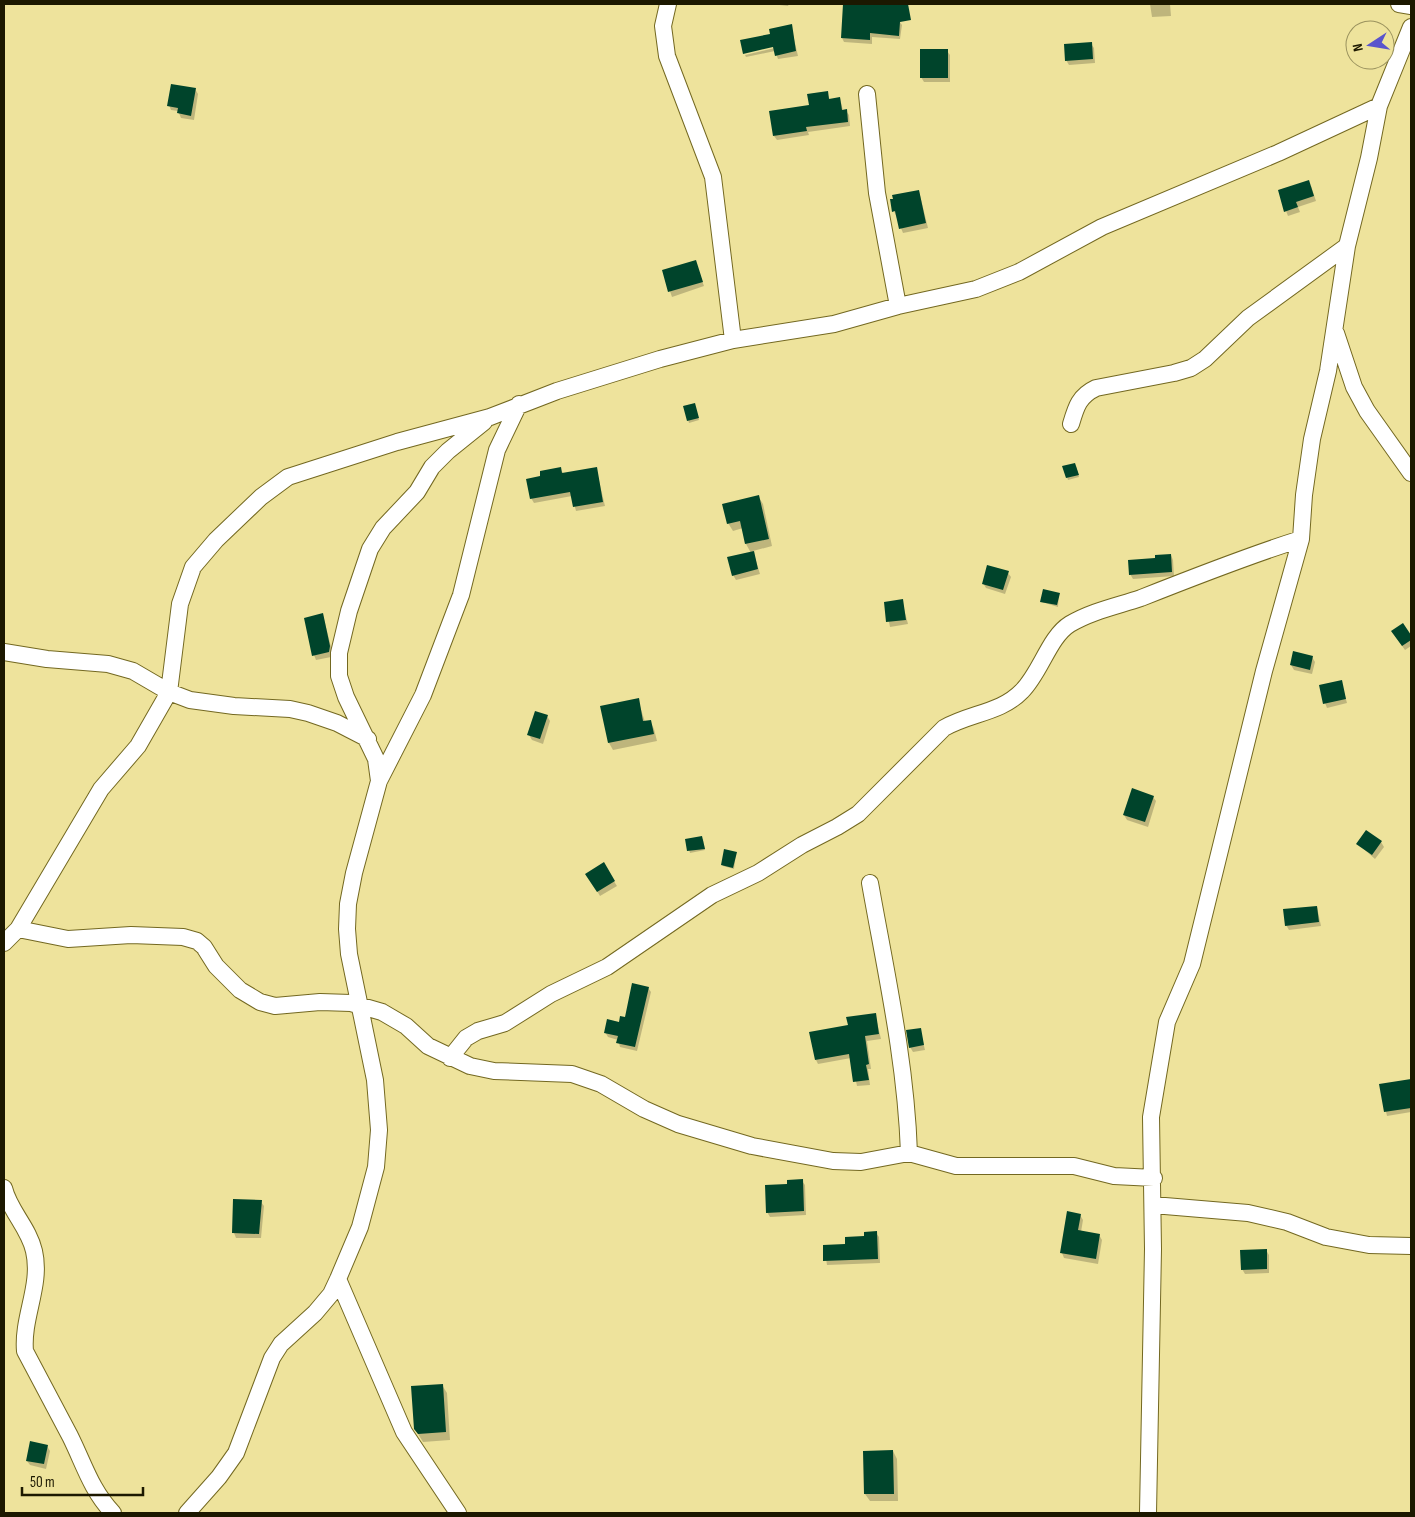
<svg xmlns="http://www.w3.org/2000/svg" width="1415" height="1517" viewBox="0 0 1415 1517" font-family="'Sofia Sans Condensed',sans-serif">
	<style>
		.shadow { fill: #0003 }
		.building { fill: #00442b }
		.lines { fill: none; stroke-linecap: round; stroke-linejoin: round }
		.street-casing { stroke: #736821; stroke-width: 18 }
		.street { stroke: #fff; stroke-width: 16 }
	</style>
	<rect width="100%" height="100%" fill="#eee39c"/>
	<path class="shadow" d="M771,4H789L788,6Z
		M1150,4H1170L1171,16L1152,17Z
		M899,21L902,25L900,39L872,37V44L844,42L842,38Z
		M791,26L798,56L778,59L775,51L746,57L745,55L779,47Z
		M1091,44L1094,48L1095,63L1069,65L1066,60Z
		M947,51L950,55V82H924L921,77Z
		M195,89L198,94L194,120L181,118L178,111L171,110L169,105Z
		M827,93L830,100L840,98L843,111H846L849,115L850,126L808,132L809,135L777,140L774,136Z
		M1311,186L1316,201L1298,207L1300,212L1288,216L1286,211Z
		M919,191L928,228L903,233L894,211Z
		M695,261L704,286L672,297L663,271Z
		M684,406H695L699,420L689,423Z
		M1076,466L1079,477L1068,480L1064,467Z
		M596,468L605,506L576,511L572,496L534,503L531,498L542,477L560,469L564,474Z
		M758,496L763,504L772,546L753,551L760,574L736,580L733,575L751,553L746,544L743,528L733,531L728,523Z
		M1171,555L1173,560L1174,576L1133,579L1130,574Z
		M1008,573L1011,577L1005,594L986,588L983,583Z
		M1059,594L1058,607L1042,602Z
		M902,601L908,624L890,627L885,603Z
		M323,615L332,651L331,657L316,660L314,655Z
		M1403,625L1411,637V646L1405,650L1395,636Z
		M1312,657L1315,662L1312,674L1294,670L1291,665Z
		M1341,681L1347,703L1327,708L1325,703Z
		M638,700L645,722L650,721L654,729L657,741L613,750L609,743L602,707Z
		M547,716L550,721L543,744L532,740L529,735Z
		M1153,797L1156,801L1148,827L1127,820L1124,815Z
		M703,839L705,850L690,853L686,840Z
		M1381,842L1384,847L1375,859L1358,844Z
		M736,853L734,869L723,866L722,864Z
		M603,864L617,886L600,896L587,874Z
		M1317,907L1321,926L1289,930L1286,925Z
		M648,988L651,992L637,1051L620,1047L618,1040L608,1037L605,1032L626,1019Z
		M875,1014L881,1039L867,1041L871,1069H868L870,1085L857,1086L851,1058L818,1064L816,1060L849,1026Z
		M920,1029L925,1050L913,1052L910,1047Z
		M1411,1080V1112L1387,1116L1380,1086Z
		M802,1181L805,1185L806,1215L770,1217L767,1212L788,1186Z
		M261,1202L264,1206L261,1238H236L234,1233Z
		M1080,1215L1083,1220L1081,1232L1099,1235L1102,1240L1098,1264L1064,1258L1062,1253Z
		M876,1233L879,1237L880,1263L827,1265L824,1247L847,1246Z
		M1266,1250L1269,1255V1273L1245,1274L1242,1269Z
		M442,1385L447,1393L450,1440L423,1442L415,1429Z
		M47,1446L50,1451L46,1469L30,1465L27,1461Z
		M893,1451L897,1459L898,1501H870L865,1494Z"/>
	<path class="building" d="M843,4H908L911,20L900,22L899,36L870,33V40L841,38Z
		M792,24L796,51L775,56L773,47L743,54L740,40L770,34L769,29Z
		M1092,42L1093,59L1065,61L1064,44Z
		M920,49H948V78H920Z
		M171,84L196,88L191,116L177,113L178,108L167,106Z
		M828,91L829,99L840,97L842,110L847,109L848,122L806,127L807,131L773,136L769,111L809,105L807,94Z
		M1309,180L1314,196L1296,202L1298,207L1284,212L1278,190Z
		M919,190L926,223L899,229L895,211L892,212L890,199H893L892,195Z
		M696,260L703,282L668,292L662,270Z
		M695,403L699,418L687,421L683,406Z
		M1075,463L1079,475L1066,478L1062,466Z
		M561,467L562,473L597,467L603,502L573,507L570,492L530,499L526,479L540,476V471Z
		M759,495L769,539L745,544L740,521L727,524L722,504Z
		M754,551L758,569L732,576L727,557Z
		M1171,554L1172,572L1129,575L1128,560L1155,558V555Z
		M987,565L1009,571L1003,590L982,584Z
		M1043,589L1060,593L1057,605L1040,602Z
		M903,599L906,620L886,622L884,602Z
		M323,613L330,646L329,652L312,656L304,618Z
		M1403,623L1411,635V640L1402,646L1391,631Z
		M1293,651L1313,656L1310,670L1290,665Z
		M1342,680L1346,699L1323,704L1319,685Z
		M639,698L643,721L651,720L654,734L608,743L600,706Z
		M535,711L548,715L540,739L527,735Z
		M1132,788L1154,796L1145,822L1123,815Z
		M1366,830L1382,841L1372,855L1356,844Z
		M702,836L705,849L687,851L685,839Z
		M724,849L737,852L733,868L721,865Z
		M604,862L615,881L597,892L585,874Z
		M1317,906L1319,922L1285,926L1283,909Z
		M632,983L649,987L635,1047L616,1043L618,1036L604,1033L607,1019L619,1022L620,1016L625,1017Z
		M876,1013L879,1034L865,1036L869,1064L866,1065L869,1080L853,1082L849,1054L815,1060L809,1032L848,1025L846,1017Z
		M921,1028L924,1045L909,1048L906,1030Z
		M1411,1079V1108L1384,1112L1379,1084Z
		M803,1179L804,1211L766,1213L765,1185L787,1184V1180Z
		M233,1199L262,1200L259,1234L232,1233Z
		M1067,1211L1081,1214L1078,1230L1100,1234L1096,1259L1060,1253Z
		M877,1231L878,1259L823,1261V1245L845,1244V1237L864,1236V1232Z
		M1267,1249V1269L1241,1270L1240,1250Z
		M443,1384L446,1432L418,1434L414,1429L411,1386Z
		M30,1441L48,1445L44,1464L26,1461Z
		M893,1450L894,1494H864L863,1451Z"/>
	<g class="lines">
		<defs>
			<path id="street" d="M668,4L663,26L667,56L713,177L733,340
				M1399,4L1411,6
				M867,94L877,193L898,306
				M1336,333L1354,387L1367,411L1411,473
				M1071,424C1076,407 1079,396 1096,388L1174,373L1191,368L1205,359L1248,318L1347,246
				M4,652L47,659L108,664L133,671L169,692L190,700L234,706L290,709L308,713L337,723L368,739
				M379,781L423,695L461,595L497,450L519,404
				M870,883C886,973 906,1062 909,1153
				M18,929L68,939L131,935L183,937L197,941L204,947L216,966L240,990L260,1002L275,1006L320,1002L351,1003L382,1012L406,1026L428,1046L470,1066L494,1071L572,1074L601,1084L644,1109L678,1124L752,1146L833,1161L861,1162L909,1153L956,1166H1074L1114,1176L1154,1178
				M4,943L18,929L101,789L138,746L169,692L180,604L193,567L216,540L261,497L288,477L397,442L490,417L557,391L660,359L733,340L834,324L898,306L976,289L1019,272L1102,227L1278,153L1379,106
				M450,1058L466,1038L478,1031L505,1023L551,994L607,967L712,895L758,873L802,845L837,827L858,814L944,728C970,713 1001,713 1022,691C1041,672 1049,637 1070,624C1092,611 1117,606 1141,598C1194,577 1247,556 1301,539
				M4,1188C9,1210 29,1228 34,1251C42,1285 22,1317 25,1351C40,1379 55,1408 70,1436C84,1464 91,1490 113,1513
				M1153,1205L1248,1213L1287,1222L1326,1237L1369,1245L1411,1246
				M338,1279L404,1432L458,1513
				M187,1513L219,1477L236,1453L272,1358L281,1344L315,1313L331,1294L338,1279L360,1227L376,1167L379,1130L375,1080L349,954L347,929L348,904L354,873L379,781L376,759L346,697L339,676V653L349,611L370,549L383,528L417,492L432,467L448,451L484,422
				M1148,1513L1153,1249L1151,1117L1167,1022L1192,964L1264,671L1301,539L1304,495L1312,439L1328,371L1347,246L1369,158L1379,106L1411,27"/>
		</defs>
		<use href="#street" class="street-casing"/>
		<use href="#street" class="street"/>
	</g>
	<rect width="1415" height="1517" fill="none" stroke="#1c1800" stroke-width="10"/>
	<g transform="translate(1370 45) rotate(258)"><circle r="24" fill="#eee39c" stroke="#9a925e"/>
	<path d="M0-4L9 19L0 12L-9 19Z" fill="#5a54cc"/>
	<text y="-8" font-size="14" font-weight="bold" text-anchor="middle" fill="#1c1800">N</text>
	</g>
	<path d="M22 1487v8h121v-8" fill="none" stroke="#1c1800" stroke-width="2.5"/>
	<text x="30" y="1487" font-size="15" fill="#1c1800" stroke="#eee39c" stroke-width="4" paint-order="stroke">50 m</text>
</svg>
